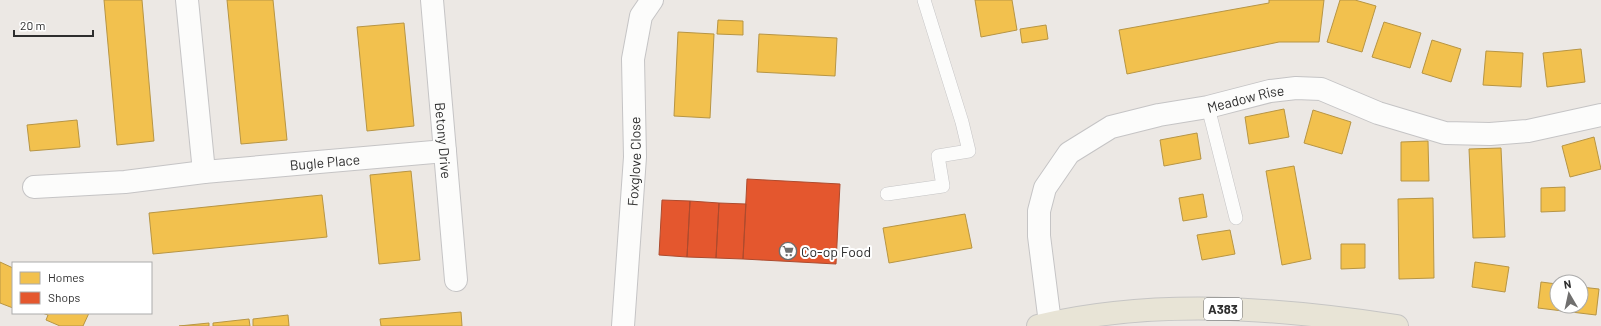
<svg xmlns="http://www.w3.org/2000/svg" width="1601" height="326" viewBox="0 0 1601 326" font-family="Barlow,sans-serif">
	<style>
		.homes { fill: #f2c14e; stroke: #b79544 }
		.shops { fill: #e4572e; stroke: #ad4b2e }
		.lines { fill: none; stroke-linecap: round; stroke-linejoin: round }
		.service-casing { stroke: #c5c4c5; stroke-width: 14 }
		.minor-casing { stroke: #c5c4c5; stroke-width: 24 }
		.primary-casing { stroke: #c6c5c4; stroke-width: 24 }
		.service { stroke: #fcfcfb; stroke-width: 13 }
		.minor { stroke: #fcfcfb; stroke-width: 22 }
		.primary { stroke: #e8e4d6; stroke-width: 22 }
		.labels { text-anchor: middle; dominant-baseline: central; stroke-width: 4; stroke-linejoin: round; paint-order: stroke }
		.shield { fill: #fff; stroke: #6d6d6d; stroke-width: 1 }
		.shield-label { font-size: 13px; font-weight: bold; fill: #2e2e2e }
		.street-label { font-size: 14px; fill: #2e2e2e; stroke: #fff }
		.poi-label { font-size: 14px; fill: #2e2e2e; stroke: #fff; text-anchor: start }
	</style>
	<rect width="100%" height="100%" fill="#ece8e4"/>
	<path class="homes" d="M104,0H142L154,141L117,145Z
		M227,0H273L287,140L241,144Z
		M975,0H1012L1017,30L981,37Z
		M1269,0H1324L1319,42H1279L1127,74L1119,30L1269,3Z
		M1340,0H1355L1376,6L1362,52L1327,42Z
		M718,20L743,21V35L717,34Z
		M1384,22L1421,33L1410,68L1372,57Z
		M404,23L414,126L367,131L357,27Z
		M1046,25L1048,39L1022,43L1020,29Z
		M678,32L714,34L710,118L674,116Z
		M759,34L837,38L835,76L757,72Z
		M1432,40L1461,49L1451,82L1422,73Z
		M1581,49L1585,82L1547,87L1543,53Z
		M1486,51L1523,53L1521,87L1483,85Z
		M1284,109L1289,137L1249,144L1245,117Z
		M1313,110L1351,122L1342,154L1304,143Z
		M77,120L80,147L30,151L27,125Z
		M1197,133L1201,159L1164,166L1160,140Z
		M1594,137L1601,169L1570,177L1562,146Z
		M1428,141L1429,181H1401V142Z
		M1501,148L1505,237L1473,238L1469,149Z
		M1294,166L1311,259L1282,265L1266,171Z
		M411,171L420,260L379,264L370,175Z
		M1565,187V211L1541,212V188Z
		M1203,194L1207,217L1183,221L1179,198Z
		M322,195L327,237L153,254L149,213Z
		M1433,198L1434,278L1399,279L1398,199Z
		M965,214L972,248L889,263L883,228Z
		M1230,230L1235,254L1202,260L1197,235Z
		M1341,244H1365V268L1341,269Z
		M0,262L13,268V308L0,303Z
		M1475,262L1509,267L1505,292L1472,287Z
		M1541,282L1557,284V306H1581V287L1599,289L1596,315L1538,308Z
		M461,312L462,326H381L380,319Z
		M42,313H89L83,326H60L46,320L48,315Z
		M288,315L289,326H253V319Z
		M249,319L250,326H213V323Z
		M209,323V326H179Z"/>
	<path class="shops" d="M747,179L840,184L836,264L743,259Z
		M662,200L690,201L687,257L659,255Z
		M690,201L719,203L716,258L687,257Z
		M719,203L746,204L743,259L716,258Z"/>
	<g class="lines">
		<defs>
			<path id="service" d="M1208,107L1236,218
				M887,194L943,186L938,156L969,151L962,122L924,0"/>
			<g id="minor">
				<path d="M187,0L204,172"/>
				<path id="s1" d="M432,0L456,280"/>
				<path id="s2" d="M34,187L125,182L204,172L445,151"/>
				<path id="s3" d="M1050,323L1039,236V211L1045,188L1069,153L1111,127L1159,115L1208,107L1270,91L1296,88L1321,89L1378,113L1445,133L1490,134L1528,131L1601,115"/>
				<path id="s4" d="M623,326L635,157L633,59L641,16L652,0"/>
			</g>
			<path id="primary" d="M1038,326C1155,298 1279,308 1397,326"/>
		</defs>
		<use href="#service" class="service-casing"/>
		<use href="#minor" class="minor-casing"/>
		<use href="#primary" class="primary-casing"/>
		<use href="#service" class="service"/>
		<use href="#minor" class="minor"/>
		<use href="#primary" class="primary"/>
	</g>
	<defs>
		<symbol id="supermarket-ring" viewBox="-11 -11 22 22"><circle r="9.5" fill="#fff" stroke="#706f6e" stroke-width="1.5"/><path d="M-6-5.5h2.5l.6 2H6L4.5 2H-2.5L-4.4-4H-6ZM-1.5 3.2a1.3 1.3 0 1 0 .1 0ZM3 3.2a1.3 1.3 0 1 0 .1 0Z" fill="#706f6e"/></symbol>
	</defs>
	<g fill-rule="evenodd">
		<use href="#supermarket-ring" x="778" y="241" width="20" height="20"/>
	</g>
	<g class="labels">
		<rect class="shield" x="1204" y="298" width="38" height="22" rx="3"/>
		<g class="shield-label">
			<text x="1223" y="309">A383</text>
		</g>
		<g class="street-label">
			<text stroke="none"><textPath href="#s3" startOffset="366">Meadow Rise</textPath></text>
			<text stroke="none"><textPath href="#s1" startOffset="141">Betony Drive</textPath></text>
			<text stroke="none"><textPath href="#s4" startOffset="165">Foxglove Close</textPath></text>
			<text stroke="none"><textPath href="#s2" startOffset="292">Bugle Place</textPath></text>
		</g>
		<g class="poi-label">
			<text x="801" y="251">Co-op Food</text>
		</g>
	</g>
	<rect x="12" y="262" width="140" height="52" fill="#ffffff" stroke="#ababab"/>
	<rect x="20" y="272" width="20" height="12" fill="#f2c14e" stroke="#ababab"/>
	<text x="48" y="282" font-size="12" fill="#2e2e2e">Homes</text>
	<rect x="20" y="292" width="20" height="12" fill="#e4572e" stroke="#ababab"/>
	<text x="48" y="302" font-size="12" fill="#2e2e2e">Shops</text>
	<g transform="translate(1569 294) rotate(351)"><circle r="19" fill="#ffffff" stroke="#ababab"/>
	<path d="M0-3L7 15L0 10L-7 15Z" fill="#706f6e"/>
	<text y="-6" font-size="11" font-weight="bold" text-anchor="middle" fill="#2e2e2e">N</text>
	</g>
	<path d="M14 30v6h79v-6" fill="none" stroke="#2e2e2e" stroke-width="2"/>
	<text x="20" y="30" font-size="12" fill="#2e2e2e" stroke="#ffffff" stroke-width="3" paint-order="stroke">20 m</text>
</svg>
